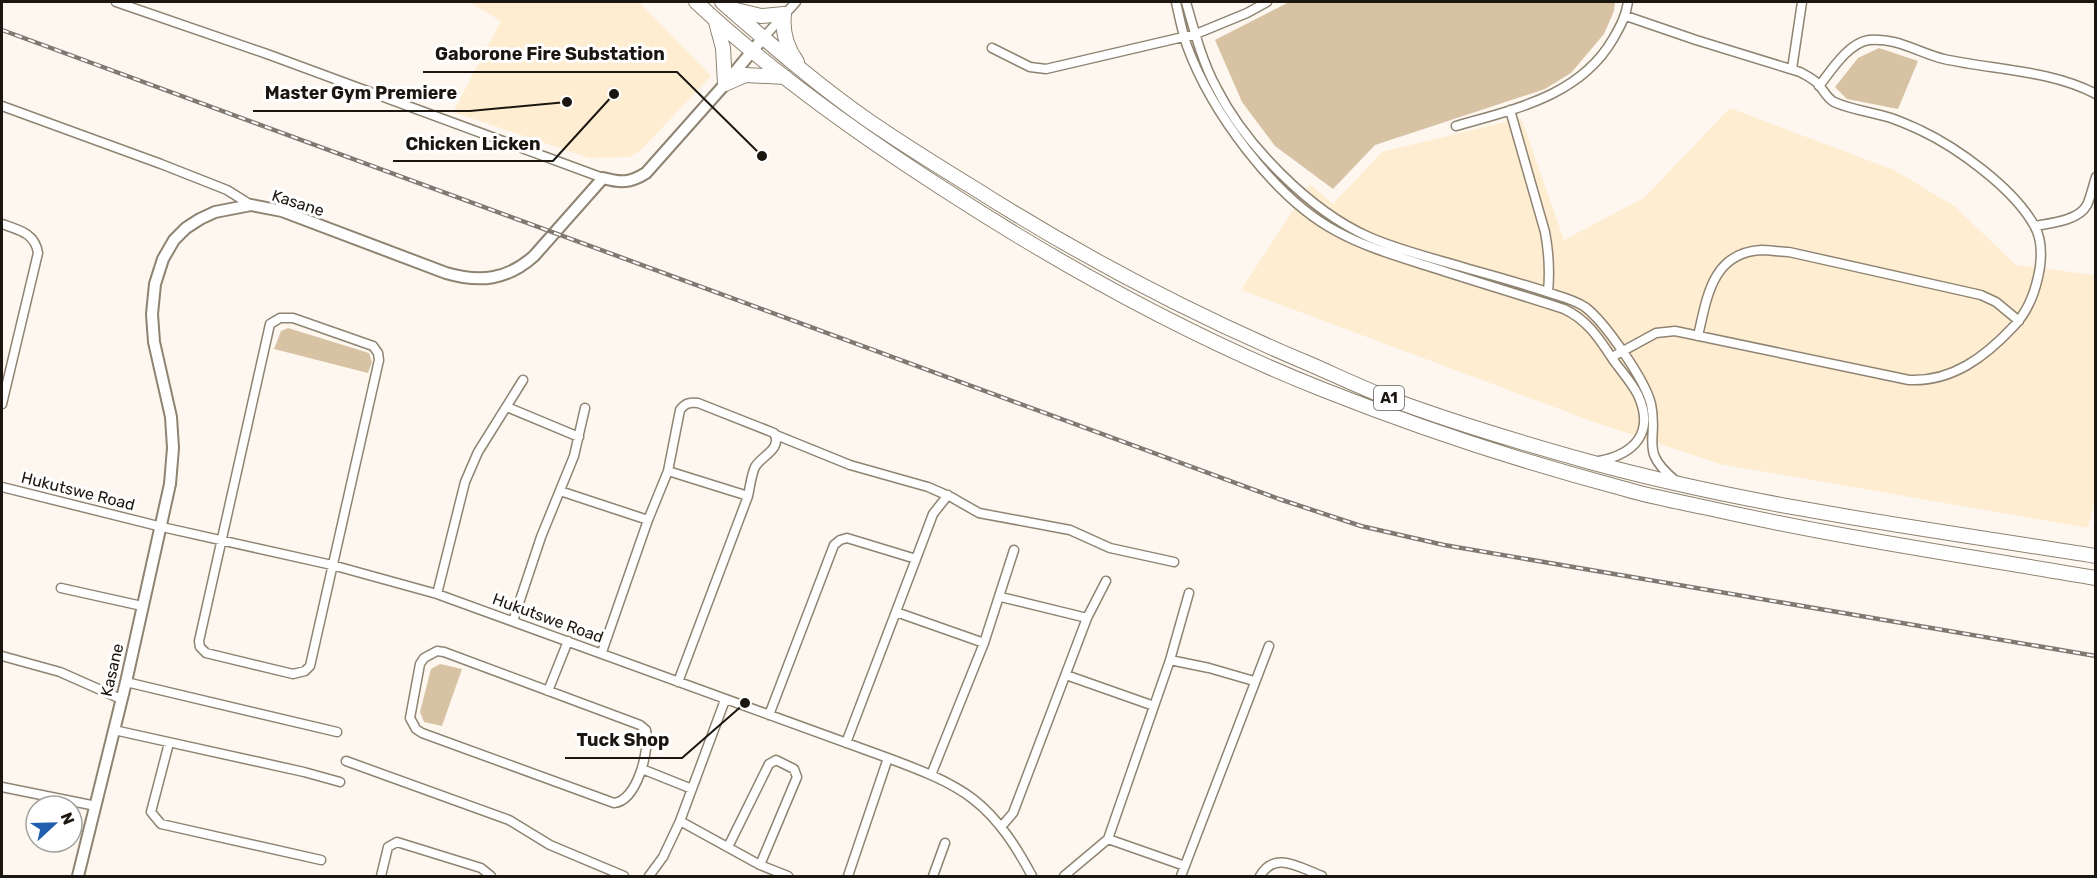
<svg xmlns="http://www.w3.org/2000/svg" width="2097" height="878" viewBox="0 0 2097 878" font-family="Rubik,sans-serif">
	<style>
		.built { fill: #ffedd2 }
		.green { fill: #d7c2a4 }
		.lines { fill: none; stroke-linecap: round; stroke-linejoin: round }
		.minor-casing { stroke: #8f8371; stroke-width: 11 }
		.tertiary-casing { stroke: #8f8371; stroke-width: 14 }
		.trunk-casing { stroke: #8f8371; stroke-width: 16 }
		.minor { stroke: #fff; stroke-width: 8 }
		.tertiary { stroke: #fff; stroke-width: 10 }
		.trunk { stroke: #fff; stroke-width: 14 }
		.rail-casing { stroke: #7f7972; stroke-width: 4.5 }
		.rail { stroke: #fff; stroke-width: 2; stroke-dasharray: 7; stroke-linecap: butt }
		.labels { text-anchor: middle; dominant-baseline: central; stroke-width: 6; stroke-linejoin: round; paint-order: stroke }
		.shield { fill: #fff; stroke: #5f5c57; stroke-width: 1.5 }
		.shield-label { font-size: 15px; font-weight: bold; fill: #1b160f }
		.street-label { font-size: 16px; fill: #1b160f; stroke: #fff }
		.leader { fill: none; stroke: #1b160f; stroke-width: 2 }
		.callout-dot { fill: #1b160f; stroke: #fff; stroke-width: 2 }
		.callout-label { font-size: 18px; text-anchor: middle; font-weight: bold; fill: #1b160f; stroke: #fff; stroke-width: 6; stroke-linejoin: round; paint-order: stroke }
	</style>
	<rect width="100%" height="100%" fill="#fdf7ef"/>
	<path class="built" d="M469,2H639L711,76L640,151L629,157L589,158L453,112L501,21Z
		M1730,108L1894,170L1954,206L2016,265L2095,275L2096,493L2088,528L1720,464L1594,422L1241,290L1310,184L1333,204L1382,152L1521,118L1564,240L1644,198Z"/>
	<path class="green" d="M1289,2H1615L1614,11L1604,34L1571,73L1545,89L1375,145L1333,189L1275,146L1242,102L1215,40Z
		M1879,48L1918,61L1898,109L1847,99L1835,87L1858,58Z
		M288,328L369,353L372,362L368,373L274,349L281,331Z
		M440,664L462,669L442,726L424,722L420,712L431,669Z"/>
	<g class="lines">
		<defs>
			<path id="minor" d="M116,2L267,54L603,178
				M1176,2C1179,16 1182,31 1187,46C1211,111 1274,198 1336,231C1367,248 1400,257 1434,268C1477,282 1521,295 1564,309C1588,320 1600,340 1614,361C1622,372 1632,383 1638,395C1655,432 1635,454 1599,461
				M1186,2C1194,30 1202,61 1216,87C1245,145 1310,211 1369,237C1401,251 1436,259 1469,269C1498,277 1527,285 1556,295C1566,298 1576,301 1585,307C1605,322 1645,380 1651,404C1659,442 1638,450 1676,481
				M763,38L796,2
				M992,48L1030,67L1046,69L1196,34L1247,13L1267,2
				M1792,69L1802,2
				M1819,86C1831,71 1848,43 1869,40C1896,37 1919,53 1944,59C1994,70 2050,70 2096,94
				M2,106L161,164L227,190L251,205
				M1510,110L1545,232C1549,253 1550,271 1548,292
				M1456,126C1515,109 1580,96 1613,39C1620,27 1626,16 1628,2
				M2,224C19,230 35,233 38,253L2,404
				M2035,226C2051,223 2078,221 2087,205C2091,196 2093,186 2096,177
				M280,318H293L373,346L378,353L379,360L310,666L305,671L293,674L206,653L200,647L199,641L270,324Z
				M1698,336C1707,297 1712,253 1761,250C1770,250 1780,252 1789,252L1981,295L1996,302L2019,321
				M1612,357L1656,333L1675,331L1909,380C1952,382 1985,357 2014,326C2035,304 2050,253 2034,225C2013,188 1958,148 1920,130C1911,126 1900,121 1891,118C1872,112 1852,110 1834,102C1827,98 1824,91 1819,85C1814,79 1807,76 1800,72L1696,40L1626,16
				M507,407L579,437
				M776,435L850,465L928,487L951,497L979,513L1070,530L1110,548L1174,562
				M668,471L680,410C685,403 690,402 698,403L774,433C783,449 761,456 755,467C751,476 750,487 748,496
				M2,487L162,527L332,565L437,594L888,758C917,769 948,780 973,799C999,819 1017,848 1032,876
				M560,491L648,520
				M916,559L933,514L948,495
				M61,588L142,606
				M437,594L465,482L478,452L523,380
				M1001,597L1087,618
				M896,612L984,643
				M513,621L541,537L574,456L585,408
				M437,651L444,652L640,725L646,730C650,750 637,801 614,803L422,733L416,729L410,718L420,664L424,658Z
				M602,652L648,520L668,471L748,496L678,682
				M2,656L60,672L121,699
				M1170,660L1209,668L1254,681
				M1066,675L1154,706
				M126,682L337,732
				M548,691L568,641
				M769,715L834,545L840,540L847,538L916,559L846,743
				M114,730L304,772L340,782
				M169,743L151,812L161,824L321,860
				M346,761L509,820L550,845L624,876
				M642,769L692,789
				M931,775L984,643L1014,550
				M2,787L96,806
				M680,821L760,865L788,876
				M1001,827L1013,813L1087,618L1106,581
				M1108,839L1185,866
				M728,847L769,764L776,760L794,769L797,777L760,865
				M381,876L388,847L397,842L481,868L491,876
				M649,876L663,857L680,821L725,700
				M848,876L888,758
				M933,876L945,843
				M1064,876L1108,839L1170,660L1189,593
				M1181,876L1269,646
				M1260,876C1275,850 1300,868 1322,876"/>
			<path id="tertiary" d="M78,876L126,682L170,484L173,448L171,417L154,342L152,314L155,284L163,259L174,240L186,228L200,219L215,212L251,205L282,211L446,273C480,283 507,280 534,256L603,178C621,183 630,183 646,173L725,84L763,38"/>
			<path id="trunk" d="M696,2C771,72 855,132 942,188C1062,266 1190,337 1324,390C1422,429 1523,462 1625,489C1652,497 1680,502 1708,508C1836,537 1966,556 2096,578
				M722,2C769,43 817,85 869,121C904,145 941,168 977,190C1084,258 1195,316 1312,365C1337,376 1362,388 1388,398C1454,423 1522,443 1590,462C1755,507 1927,529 2096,556
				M732,9L761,16L784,14C782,31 787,48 797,62
				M716,22L723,48L725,84
				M725,84L745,75L785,77"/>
		</defs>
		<use href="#minor" class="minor-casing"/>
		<use href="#tertiary" class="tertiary-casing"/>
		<use href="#trunk" class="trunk-casing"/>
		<use href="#minor" class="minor"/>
		<use href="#tertiary" class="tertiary"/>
		<use href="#trunk" class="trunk"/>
		<defs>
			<path id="rail" d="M2,30L1279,499L1361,526L1444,545L2096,656"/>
		</defs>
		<use href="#rail" class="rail-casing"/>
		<use href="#rail" class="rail"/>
	</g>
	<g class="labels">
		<rect class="shield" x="1374" y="386" width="30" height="24" rx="4.5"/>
		<g class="shield-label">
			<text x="1389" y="398">A1</text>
		</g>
		<g class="street-label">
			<text transform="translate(298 203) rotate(18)">Kasane</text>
			<text transform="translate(78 491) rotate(14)">Hukutswe Road</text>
			<text transform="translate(548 618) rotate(20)">Hukutswe Road</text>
			<text transform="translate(112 670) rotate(-77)">Kasane</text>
		</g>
	</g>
	<path class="leader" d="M762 156L677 72H423M567 102L470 111H253M614 94L553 161H393M745 703L682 758H565"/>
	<g class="callout-dot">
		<circle cx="762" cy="156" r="6"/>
		<circle cx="567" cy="102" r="6"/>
		<circle cx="614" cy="94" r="6"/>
		<circle cx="745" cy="703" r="6"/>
	</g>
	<g class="callout-label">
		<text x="550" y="60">Gaborone Fire Substation</text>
		<text x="361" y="99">Master Gym Premiere</text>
		<text x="473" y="150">Chicken Licken</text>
		<text x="623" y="746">Tuck Shop</text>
	</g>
	<rect width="2097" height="878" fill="none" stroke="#1b160f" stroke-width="6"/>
	<g transform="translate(54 824) rotate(68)"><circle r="28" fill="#ffffff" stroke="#a4a29f" stroke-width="1.5"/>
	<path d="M0-4.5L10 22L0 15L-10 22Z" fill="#215eaf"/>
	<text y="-9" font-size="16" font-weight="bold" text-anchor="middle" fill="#1b160f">N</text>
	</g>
</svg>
